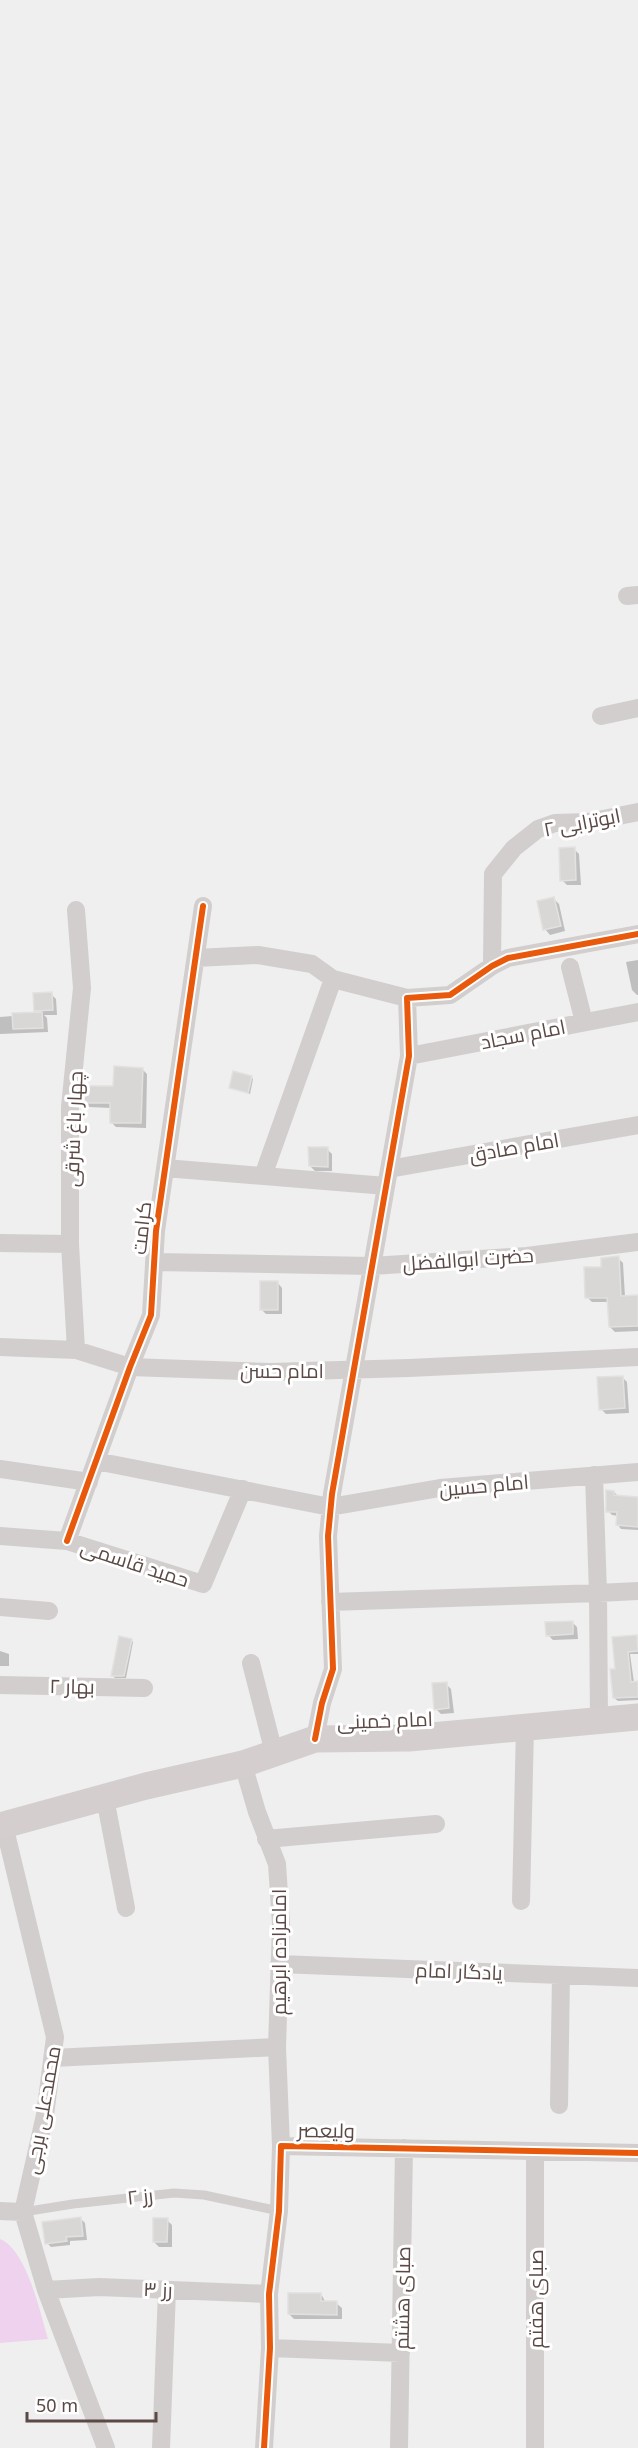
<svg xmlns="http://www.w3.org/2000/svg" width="638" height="2448" viewBox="0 0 638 2448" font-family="'Noto Sans',Cairo,sans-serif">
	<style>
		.green { fill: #efd2ed }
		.shadow { fill: #0003 }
		.building { fill: #d9d7d6; stroke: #e2e1e0; stroke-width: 1.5 }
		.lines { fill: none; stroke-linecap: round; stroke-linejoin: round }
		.lane { stroke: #d2cecd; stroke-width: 9 }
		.street { stroke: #d2cecd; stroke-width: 18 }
		.secondary { stroke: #d4cfce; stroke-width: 27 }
		.cycleway-casing { stroke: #fff; stroke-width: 10 }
		.cycleway { stroke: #e8590c; stroke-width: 6 }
		.labels { text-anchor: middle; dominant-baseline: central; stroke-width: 6; stroke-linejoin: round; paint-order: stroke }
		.street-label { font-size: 20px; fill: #5b4946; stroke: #fff }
	</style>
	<rect width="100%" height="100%" fill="#efefef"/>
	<path class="green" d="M0,2239C27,2250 40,2313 48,2339L0,2343Z"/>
	<path class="shadow" d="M574,849L579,854L581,885H567L562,880Z
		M554,899L559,904L565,931L550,935L545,929Z
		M638,960V995H637L632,990L626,962Z
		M51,994L56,999L57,1015H44L47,1018L48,1032L0,1034V1017L38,1014L35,1010Z
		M142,1069L147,1074L146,1128L116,1127L111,1122V1108L89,1107L84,1102Z
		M251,1077L253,1079L250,1094L230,1087Z
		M327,1149L332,1154V1171H315L310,1166Z
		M618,1258L623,1263L625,1297H638V1331L615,1332L610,1327L609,1302H592L587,1297L603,1268Z
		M277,1282L282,1288V1314H266L261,1309Z
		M622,1377L627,1382L629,1413L606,1414L601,1409Z
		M614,1492L619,1497L638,1499V1530L621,1529L617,1524L618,1516L612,1515L608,1511Z
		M572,1622L577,1627L578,1639L553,1640L548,1635Z
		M636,1637L638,1639V1654H630L634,1683H638V1700L618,1701L614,1698L616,1670Z
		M131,1640L133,1642L126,1678H115L113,1676Z
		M0,1651L9,1654V1666H0Z
		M446,1684L451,1689L454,1713L441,1714L436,1709Z
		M81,2219L85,2223L87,2240L70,2241V2245L51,2247L47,2243Z
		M167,2220L172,2225V2247H159L154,2242Z
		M321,2294L326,2303H336L342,2308V2319H294L289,2314Z"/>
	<path class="building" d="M575,847L576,880L560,881L559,848Z
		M554,897L561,926L543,930L537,901Z
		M52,992L53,1010L34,1011L33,993Z
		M42,1012L43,1028L13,1029L12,1013Z
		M114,1066L143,1068L141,1123H110V1103H82L83,1086H113Z
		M233,1071L252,1076L248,1093L229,1088Z
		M308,1147H328V1167L309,1166Z
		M619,1256L621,1296L638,1295V1326L609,1327L607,1298H585L584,1267H601V1258Z
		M260,1281H278V1310H260Z
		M623,1376L625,1408L599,1410L597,1377Z
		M606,1490L614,1491V1495L638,1497V1527L616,1525L617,1512H606Z
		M573,1621V1634L546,1636L545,1622Z
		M637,1635L638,1651L628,1652L631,1682L638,1681V1697L613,1698L610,1669H615L612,1637Z
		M119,1636L132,1639L124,1676H111Z
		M447,1682L449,1708L434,1710L432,1683Z
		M81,2217L83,2236L66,2237L67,2241L45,2244L42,2222Z
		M153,2218H168L167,2242H153Z
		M288,2293H321V2301H337V2315L288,2314Z"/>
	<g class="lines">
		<path class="lane" d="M23,2212L73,2204L174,2193L204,2195L279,2211"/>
		<path class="street" d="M627,596L638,595
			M601,716L638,708
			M76,910L82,988L70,1107V1244L76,1350
			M196,958L258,955L312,964L333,979L407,998
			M492,966L493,874L514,848L538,829L555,823L588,822L638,812
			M570,967L584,1022
			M409,1056L638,1012
			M165,1168L386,1186
			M389,1169L638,1125
			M263,1176L333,979
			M0,1243L70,1244
			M154,1262L372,1266L527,1256L638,1242
			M0,1347L76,1350L130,1367L270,1372L409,1368L638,1357
			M96,1461L330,1507L440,1488L638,1472
			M0,1469L89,1482
			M0,1536L67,1541L203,1584L243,1489
			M67,1541L130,1367L151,1315L156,1231L203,906
			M330,1602L598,1593L594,1475
			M0,1607L49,1611
			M251,1663L274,1753
			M0,1685L144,1688
			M599,1720L598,1593L638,1591
			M315,1739L322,1703L333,1669L328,1536L332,1494L409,1056L407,998L450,995L492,966L508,958L638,934
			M243,1764L257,1812L277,1864L281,1924L277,2047L281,2146
			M105,1798L126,1908
			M4,1825L55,2037L45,2115L23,2212L46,2290L106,2448
			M266,1839L436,1824
			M521,1901L525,1727
			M279,1964L638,1978
			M53,2058L277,2047
			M559,2105L561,1975
			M535,2151V2448
			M0,2211L23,2212
			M46,2290L99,2287L269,2294
			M270,2348L401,2353
			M161,2448L167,2290
			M264,2448L270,2348L269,2294L279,2211L281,2146L638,2153
			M399,2448L404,2148"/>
		<path class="secondary" d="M0,1826L146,1786L243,1764L315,1739L409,1738L638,1717"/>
		<defs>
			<path id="cycleway" d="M67,1541L130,1367L151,1315L156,1231L203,906
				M315,1739L322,1703L333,1669L328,1536L332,1494L409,1056L407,998L450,995L492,966L508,958L638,934
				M264,2448L270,2348L269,2294L279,2211L281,2146L638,2153"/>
		</defs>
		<use href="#cycleway" class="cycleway-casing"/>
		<use href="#cycleway" class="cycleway"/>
	</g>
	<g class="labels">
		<g class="street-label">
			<text transform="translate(582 822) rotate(-11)">ابوترابی ۲</text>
			<text transform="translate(523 1034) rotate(-11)">امام سجاد</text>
			<text transform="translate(73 1129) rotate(-88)">چهار باغ شرقی</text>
			<text transform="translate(514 1147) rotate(-10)">امام صادق</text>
			<text transform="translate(141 1228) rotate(-84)">کرامت</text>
			<text transform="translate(468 1259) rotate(-4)">حضرت ابوالفضل</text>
			<text x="282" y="1370">امام حسن</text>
			<text transform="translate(484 1485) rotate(-5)">امام حسین</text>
			<text transform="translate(135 1563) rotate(18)">حمید قاسمی</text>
			<text transform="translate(72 1686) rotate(1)">بهار ۲</text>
			<text transform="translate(385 1720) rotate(-2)">امام خمینی</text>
			<text transform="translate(278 1952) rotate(-90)">امامزاده ابرهیم</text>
			<text transform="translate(459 1971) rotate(2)">یادگار امام</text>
			<text transform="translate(42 2110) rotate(-80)">محمدعلی برجی</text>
			<text transform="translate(326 2130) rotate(1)">ولیعصر</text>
			<text transform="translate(140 2196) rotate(-6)">رز ۲</text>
			<text transform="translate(158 2289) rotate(2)">رز ۳</text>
			<text transform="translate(402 2298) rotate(-89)">صبای هشتم</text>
			<text transform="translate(535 2299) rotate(-90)">صبای هفتم</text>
		</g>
	</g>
	<path d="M27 2412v9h129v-9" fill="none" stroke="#5b4946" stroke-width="3"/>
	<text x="36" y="2412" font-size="18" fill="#5b4946" stroke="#ffffff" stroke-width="4.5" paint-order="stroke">50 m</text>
</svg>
